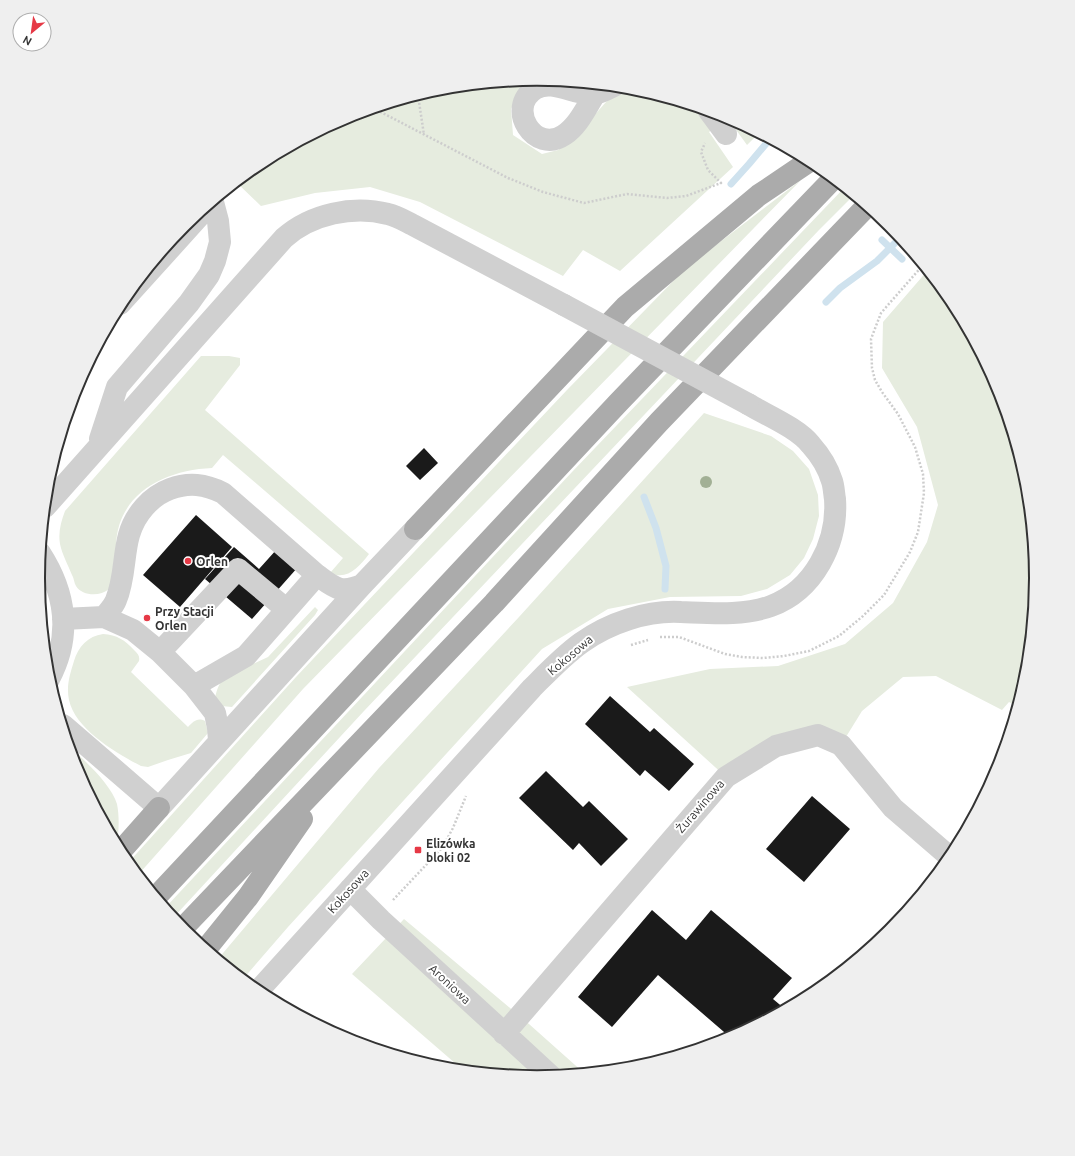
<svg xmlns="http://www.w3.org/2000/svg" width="1075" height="1156" viewBox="0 0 1075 1156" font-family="Ubuntu,sans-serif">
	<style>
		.green { fill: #e6ecdf }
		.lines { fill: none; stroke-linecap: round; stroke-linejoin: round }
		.stream { stroke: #cfe2ee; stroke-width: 7 }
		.building { fill: #1a1a1a }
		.path { stroke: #cdcdcd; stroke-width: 2.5; stroke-dasharray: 2 2; stroke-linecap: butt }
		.minor { stroke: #d0d0d0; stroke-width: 22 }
		.major { stroke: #ababab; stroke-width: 22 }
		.minor-bridge { stroke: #d0d0d0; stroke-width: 22 }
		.tree { fill: #a2b095 }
		.poi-dot { fill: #e63946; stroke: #fff; stroke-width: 1.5 }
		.labels { text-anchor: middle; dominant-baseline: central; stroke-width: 4; stroke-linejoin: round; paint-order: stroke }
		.poi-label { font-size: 12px; font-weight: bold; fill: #333; stroke: #fff; text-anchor: start }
		.street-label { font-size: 12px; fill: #333; stroke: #fff }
		.rim { fill: none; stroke: #333; stroke-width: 2 }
	</style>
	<rect width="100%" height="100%" fill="#fff"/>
	<path class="green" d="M538,79L522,87L511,109L513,135L542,154L558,150L574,138L614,93L627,87L635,88L698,107L713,129L709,132L733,167L620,271L583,250L563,276L420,202L370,187L315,193L261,206L236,182L260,163L347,116L440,88Z
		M726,116L729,117L759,133L747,145Z
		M801,180L303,689L138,875L128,863L296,677L567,390L686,268Z
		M845,187L854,195L819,230L364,711L173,918L165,908L572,472Z
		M928,270L953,301L999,387L1027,481L1037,578L1027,676L1018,707L1009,702L1002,710L936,676L903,677L862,711L841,745L818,735L726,777L627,687L710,669L778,666L845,644L893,603L927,542L938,505L917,427L882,368L883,322Z
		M201,356H229L240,358V365L205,410L369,554C359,567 347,581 330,573L343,558L223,455L212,468C165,470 118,493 116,545C116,559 118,568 113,581C112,583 110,587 109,589C100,597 82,596 76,586C74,583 74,578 72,575C68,565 62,554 60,544C58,532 61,522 65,511Z
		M704,413L771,436L793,451L809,469L818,495L819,516L813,539L804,558L790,575L767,589L741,596L670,597L608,609L542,649L288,927L243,979L218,959L379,768L519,617Z
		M315,607L318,610L315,615L232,707L221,706L215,698C217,689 219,683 225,677L268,657Z
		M103,634C117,635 125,640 134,650C138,654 140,656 139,661L131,672L188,727C193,722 197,717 205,721L208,733L191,753L168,760L148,767L141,766C116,753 75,729 69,700C66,686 70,674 74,661C78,647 88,636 103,634Z
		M69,746C84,760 111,784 117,804C119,814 119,825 118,836L114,840L76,769Z
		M404,919L529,1024L584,1073L537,1077L463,1070L352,974Z"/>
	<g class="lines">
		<path class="stream" d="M731,184L749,164L770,139
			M882,240L902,259
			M826,302L840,288L877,261L901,237
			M644,497L656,528L666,566L665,589"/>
	</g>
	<path class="building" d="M424,448L438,463L420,480L406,466Z
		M196,515L232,547L180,607L143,575Z
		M234,547L259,569L277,549L298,567L252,619L205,579Z
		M610,696L650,732L654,728L694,764L669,791L645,770L640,776L585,724Z
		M546,771L583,807L589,801L628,839L601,866L579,843L573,850L519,798Z
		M812,796L850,829L804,882L766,849Z
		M652,910L686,940L711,910L792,978L773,999L785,1009L731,1038L658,975L612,1027L578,997Z
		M891,925L894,928L878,942V941Z"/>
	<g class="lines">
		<path class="path" d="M418,95L424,135
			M373,108L508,178L543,192L584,203L627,194L667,198L686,196L721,183L708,170L701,152L705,143
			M660,637H679L725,654L742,657L763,658L784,656L809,651L839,636L863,616L884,595L910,552L918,532L924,493L923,474L915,447L898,414L882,392L875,380L872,368L871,339L881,313L923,265
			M631,645L648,640
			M393,900L442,848L453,828L466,796"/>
		<path class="minor" d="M595,94C586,108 578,126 564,135C535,155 505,108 535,89C553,78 575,96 594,94C601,93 608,89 614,86
			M709,111L726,134
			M120,304L213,201
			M100,439L117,387L189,303L209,275L215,261L220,242L218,221L213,202
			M45,507L284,238C311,214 353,205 388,214C397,216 405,221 413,225L564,305
			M40,553C66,593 72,636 49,679
			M104,617C108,612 114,606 116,600C125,579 123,556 129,535C135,514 151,496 170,489C189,482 205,484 223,493L317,575C335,588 340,594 362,585
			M63,619L104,617L133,630L160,652L194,686L215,713L218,728L219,740
			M160,652L238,569L286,609
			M194,686L246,656L317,575
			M63,725L159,808L362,585L415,529
			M350,889L381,920L551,1076
			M258,991L532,688C548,672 563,656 581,643C609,623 647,610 681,612C710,613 744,616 771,606C814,590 838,543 835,499C834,494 834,487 832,481C828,468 820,455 811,445C798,428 766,415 748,404
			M504,1034L726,777L776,746L818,735L841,745L893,808L951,858"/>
		<path class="major" d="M415,529L625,307L759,195L811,160
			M120,852L159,808
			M156,897L618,403L834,178
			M182,929L494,603L659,422L867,206
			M206,949L248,897L302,819"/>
		<path class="minor-bridge" d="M564,305L748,404"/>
	</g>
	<circle class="tree" cx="706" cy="482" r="6"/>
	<g class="poi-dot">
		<circle cx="188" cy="561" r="4"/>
		<circle cx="147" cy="618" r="4"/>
		<rect x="414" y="846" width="8" height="8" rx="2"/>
	</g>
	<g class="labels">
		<g class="poi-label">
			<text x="196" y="561">Orlen</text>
			<text x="155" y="611">Przy Stacji<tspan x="155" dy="14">Orlen</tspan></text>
			<text x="426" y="843">Elizówka<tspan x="426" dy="14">bloki 02</tspan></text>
		</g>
		<g class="street-label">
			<text transform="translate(570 655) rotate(-40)">Kokosowa</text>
			<text transform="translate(700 806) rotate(-49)">Żurawinowa</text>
			<text transform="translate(348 891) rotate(-48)">Kokosowa</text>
			<text transform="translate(450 984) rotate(43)">Aroniowa</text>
		</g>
	</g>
	<path d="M0 0H1075V1156H0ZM45 578a492 492 0 1 1 984 0a492 492 0 1 1-984 0Z" fill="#efefef" fill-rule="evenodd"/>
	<path class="rim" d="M45 578a492 492 0 1 1 984 0a492 492 0 1 1-984 0Z"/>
	<g transform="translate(32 32) rotate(209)"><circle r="19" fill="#ffffff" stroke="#adadad"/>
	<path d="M0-3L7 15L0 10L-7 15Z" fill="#e63946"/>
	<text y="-6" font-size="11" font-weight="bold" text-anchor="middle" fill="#333333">N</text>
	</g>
</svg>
